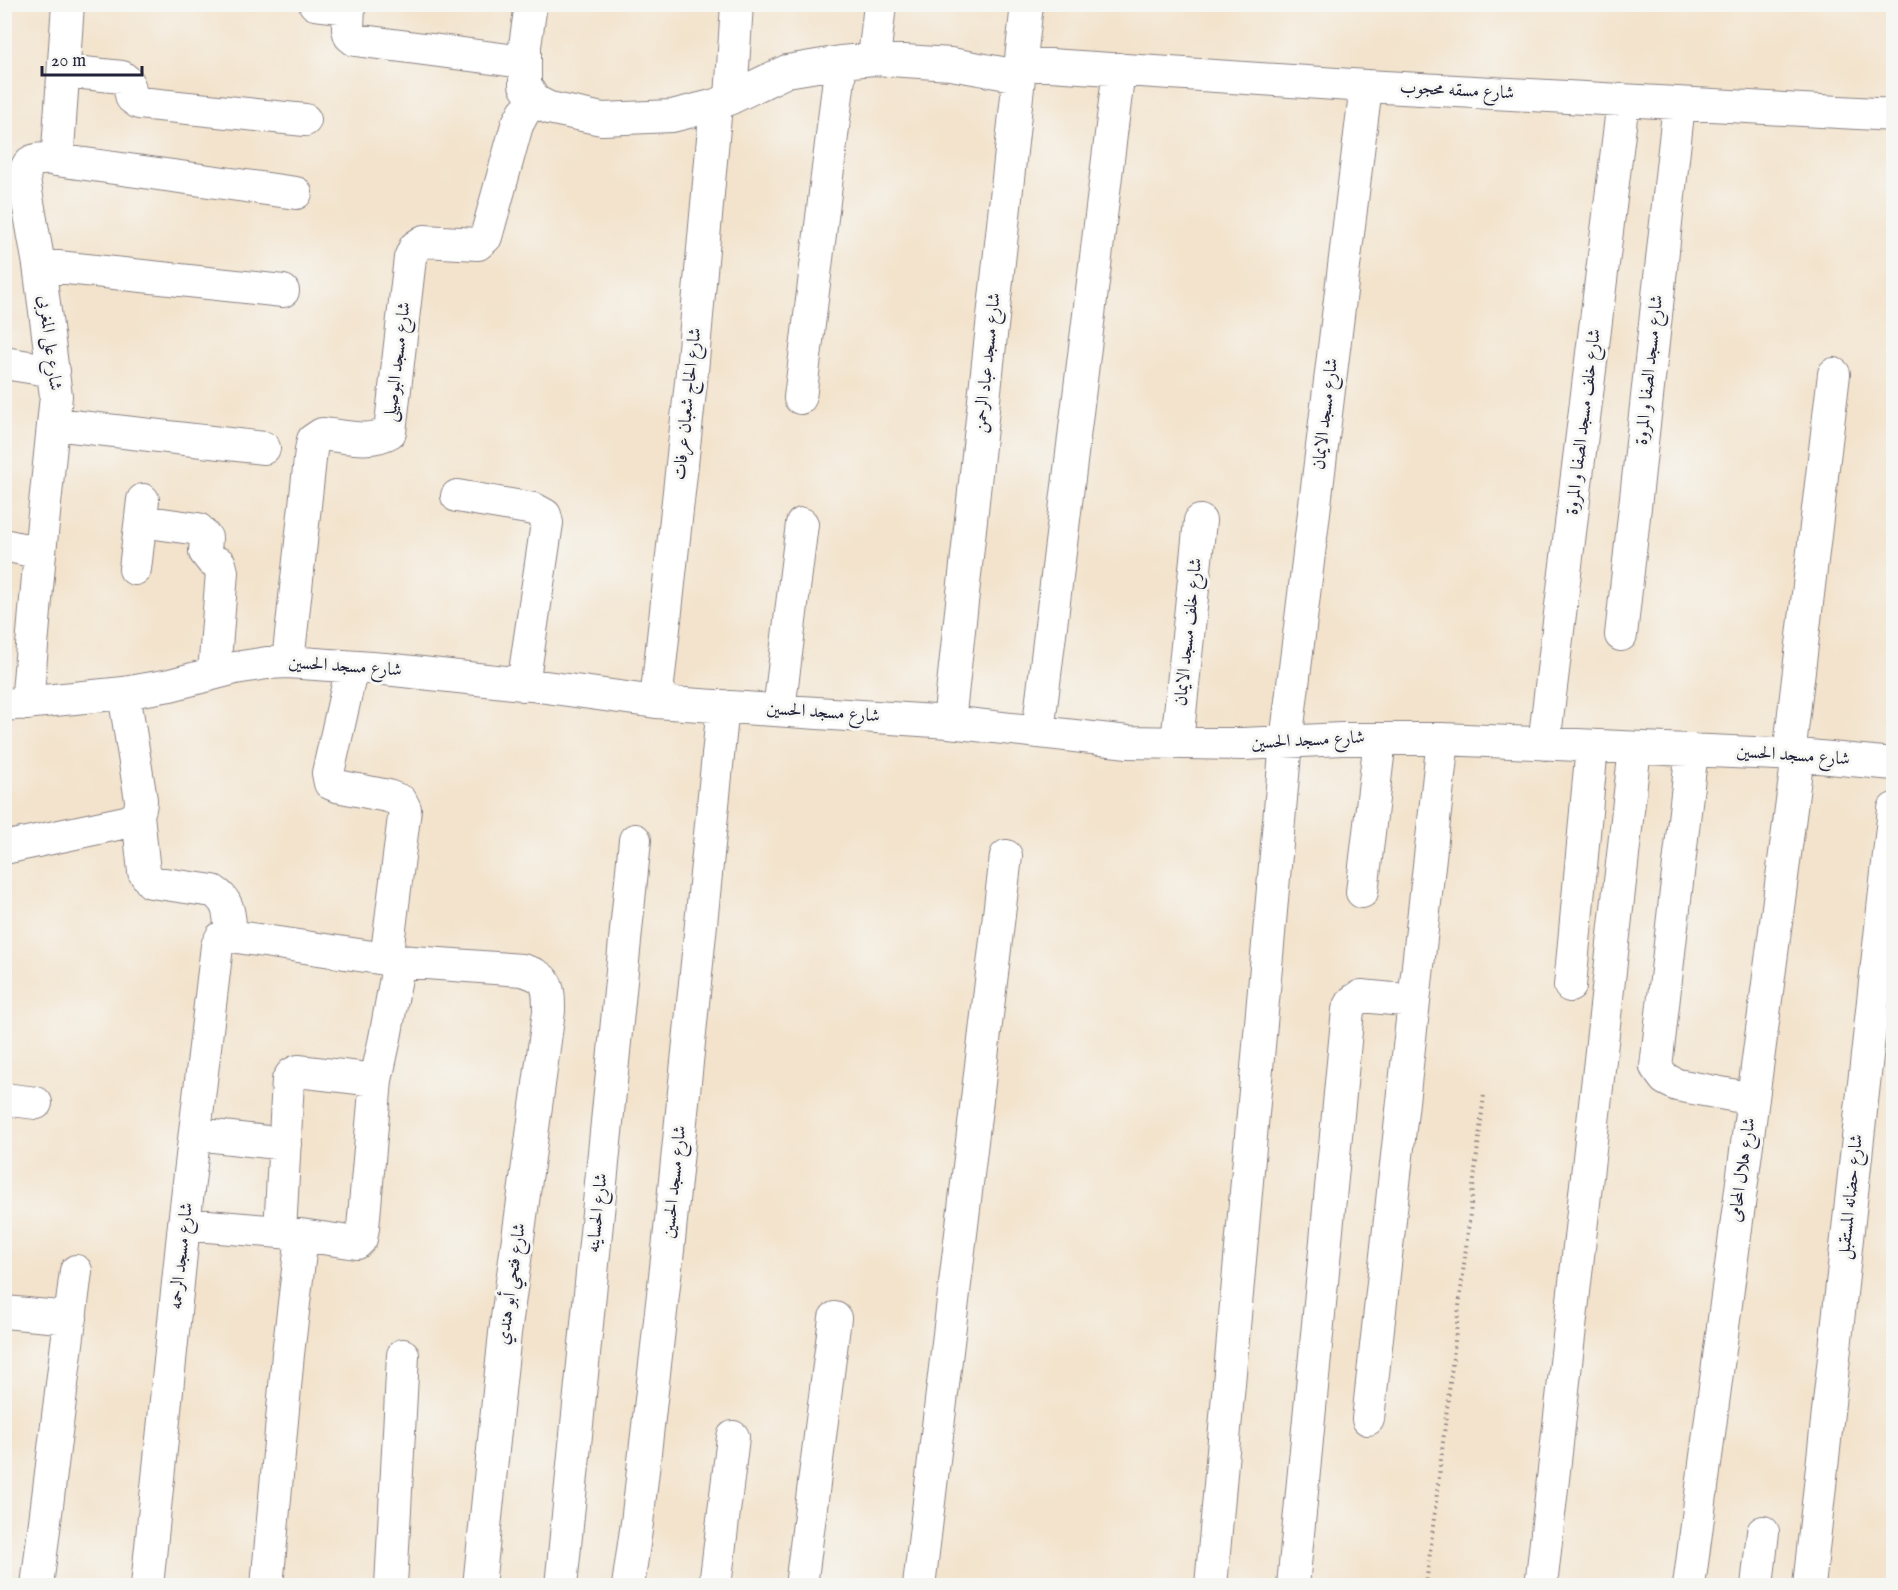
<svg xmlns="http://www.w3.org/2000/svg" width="1898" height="1590" viewBox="0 0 1898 1590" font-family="'IM FELL English',Amiri,serif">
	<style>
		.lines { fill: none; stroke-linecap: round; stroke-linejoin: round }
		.minor-casing { stroke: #8a8284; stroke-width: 34 }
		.path { stroke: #8a8284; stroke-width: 4; stroke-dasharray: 1.5 4.5; stroke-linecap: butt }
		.minor { stroke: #fff; stroke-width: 32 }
		.labels { text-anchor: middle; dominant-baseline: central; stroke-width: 6; stroke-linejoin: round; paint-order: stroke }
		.street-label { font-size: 18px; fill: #22223b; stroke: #f6f6f2 }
	</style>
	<rect width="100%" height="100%" fill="#f6f6f2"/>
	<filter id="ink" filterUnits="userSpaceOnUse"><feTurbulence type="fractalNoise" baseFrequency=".0167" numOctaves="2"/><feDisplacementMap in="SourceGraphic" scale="12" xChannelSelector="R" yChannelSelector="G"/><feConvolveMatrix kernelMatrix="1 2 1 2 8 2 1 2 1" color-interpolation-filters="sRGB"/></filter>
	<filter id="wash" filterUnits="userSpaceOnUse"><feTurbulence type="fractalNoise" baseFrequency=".008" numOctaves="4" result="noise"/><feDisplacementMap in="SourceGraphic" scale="24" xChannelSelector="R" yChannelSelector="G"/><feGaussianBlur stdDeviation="1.35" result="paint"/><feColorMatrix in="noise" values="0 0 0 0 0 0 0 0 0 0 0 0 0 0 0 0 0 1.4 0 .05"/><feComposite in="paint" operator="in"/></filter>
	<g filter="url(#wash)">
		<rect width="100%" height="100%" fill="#f3e3cc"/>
	</g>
	<g filter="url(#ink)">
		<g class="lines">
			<defs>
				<path id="minor" d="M315,4L349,8
					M349,4L348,29L350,36L355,40L524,62
					M531,4L525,46V85L535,101L549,108L602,119L672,116L716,105L787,71L841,62L874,59L951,64L1019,76
					M874,59L880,4
					M1020,63L1366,86L1894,115
					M64,71L122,77L128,82L132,98L139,103L305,120
					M731,98L737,4
					M50,158L56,160L296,193
					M39,265L283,291
					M4,363L54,371
					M800,398L841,62
					M54,424L264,448
					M457,496L534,509L545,515L547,523L523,685
					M141,521L198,529L206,538L205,552L212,561L220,564L222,572L214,673
					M4,545L40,553
					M135,569L143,500
					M1621,635L1679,104
					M288,662L311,450L313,440L322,434C344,436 370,444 390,432L410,258L415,247L424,241L478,244L486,237L517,125L524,112L535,101
					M352,667L328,773L330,783L337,786L388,796L401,801L405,809L386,960
					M656,702L691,382L716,105
					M27,704L40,553L56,396L39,265L24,180C27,144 50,171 58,149L68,4
					M4,705L124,693L170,685L235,668L267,663L288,662L385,669L531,685L656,702L949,722L1128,742L1243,744L1341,739H1443L1798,755L1894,764
					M779,710L802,524
					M949,722L1027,4
					M1038,732L1119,69
					M1177,742L1200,521
					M1544,744L1623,101
					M1692,750L1656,1067L1665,1079L1677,1085L1753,1099
					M1789,755L1834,374
					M138,815L144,872L151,882L213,891C231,902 229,917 231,936
					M4,848L126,822C137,818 141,812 141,800L124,693
					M1362,892L1380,739
					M1570,986L1592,746
					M4,1099L36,1103
					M196,1134L285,1144
					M184,1224L280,1232L357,1243L361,1239L363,1228L376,1080
					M280,1232L288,1080L292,1074L298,1071L376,1080L385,1038L399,961L522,970C548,977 549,985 549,1011L505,1333L479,1586
					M4,1312L71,1318
					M1368,1419L1443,739
					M37,1586L76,1271
					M147,1586L184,1224L217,946L221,938L231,936L399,961
					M267,1586L288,1354L302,1236
					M391,1586L403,1355
					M561,1586L635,840
					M628,1586L637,1523L668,1250L723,706
					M715,1586L733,1437
					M801,1586L835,1318
					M919,1586L1006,856
					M1211,1586L1286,742L1366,86
					M1293,1586L1348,1010L1353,1001L1361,996L1414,1001
					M1541,1586L1635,748
					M1689,1586L1798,755
					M1757,1586L1763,1532
					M1809,1586L1894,809"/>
			</defs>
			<use href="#minor" class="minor-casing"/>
			<path class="path" d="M1426,1586L1484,1095"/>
			<use href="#minor" class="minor"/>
		</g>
	</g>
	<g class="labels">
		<g class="street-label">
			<text transform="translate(1457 91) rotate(3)">شارع مسقه محجوب</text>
			<text transform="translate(49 343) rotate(83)">شارع على المغربى</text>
			<text transform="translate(398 362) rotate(-83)">شارع مسجد البوصيلى</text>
			<text transform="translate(988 363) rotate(-84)">شارع مسجد عباد الرحمن</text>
			<text transform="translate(1650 370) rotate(-84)">شارع مسجد الصفا و المروة</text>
			<text transform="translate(688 404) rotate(-84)">شارع الحاج شعبان عرفات</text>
			<text transform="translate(1326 414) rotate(-83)">شارع مسجد الايمان</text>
			<text transform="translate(1584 422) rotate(-83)">شارع خلف مسجد الصفا و المروة</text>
			<text transform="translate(1189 632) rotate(-84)">شارع خلف مسجد الايمان</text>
			<text transform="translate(345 667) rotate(4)">شارع مسجد الحسين</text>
			<text transform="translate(823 713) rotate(4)">شارع مسجد الحسين</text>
			<text transform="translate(1308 741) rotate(-3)">شارع مسجد الحسين</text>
			<text transform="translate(1793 756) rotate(4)">شارع مسجد الحسين</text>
			<text transform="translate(1743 1170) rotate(-82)">شارع هلال المحامى</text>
			<text transform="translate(675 1182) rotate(-84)">شارع مسجد الحسين</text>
			<text transform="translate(1851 1197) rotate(-84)">شارع حضانه المستقبل</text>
			<text transform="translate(598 1213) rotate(-84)">شارع الحساينه</text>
			<text transform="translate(182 1256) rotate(-84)">شارع مسجد الرحمه</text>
			<text transform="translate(512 1284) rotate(-82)">شارع فتحي أبو هندي</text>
		</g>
	</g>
	<rect width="1898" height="1590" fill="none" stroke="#f6f6f2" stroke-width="24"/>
	<path d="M42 66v9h100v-9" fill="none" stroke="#22223b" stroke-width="3"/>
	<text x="51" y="66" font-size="18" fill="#22223b" stroke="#f6f6f2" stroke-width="4.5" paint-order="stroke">20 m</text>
</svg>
